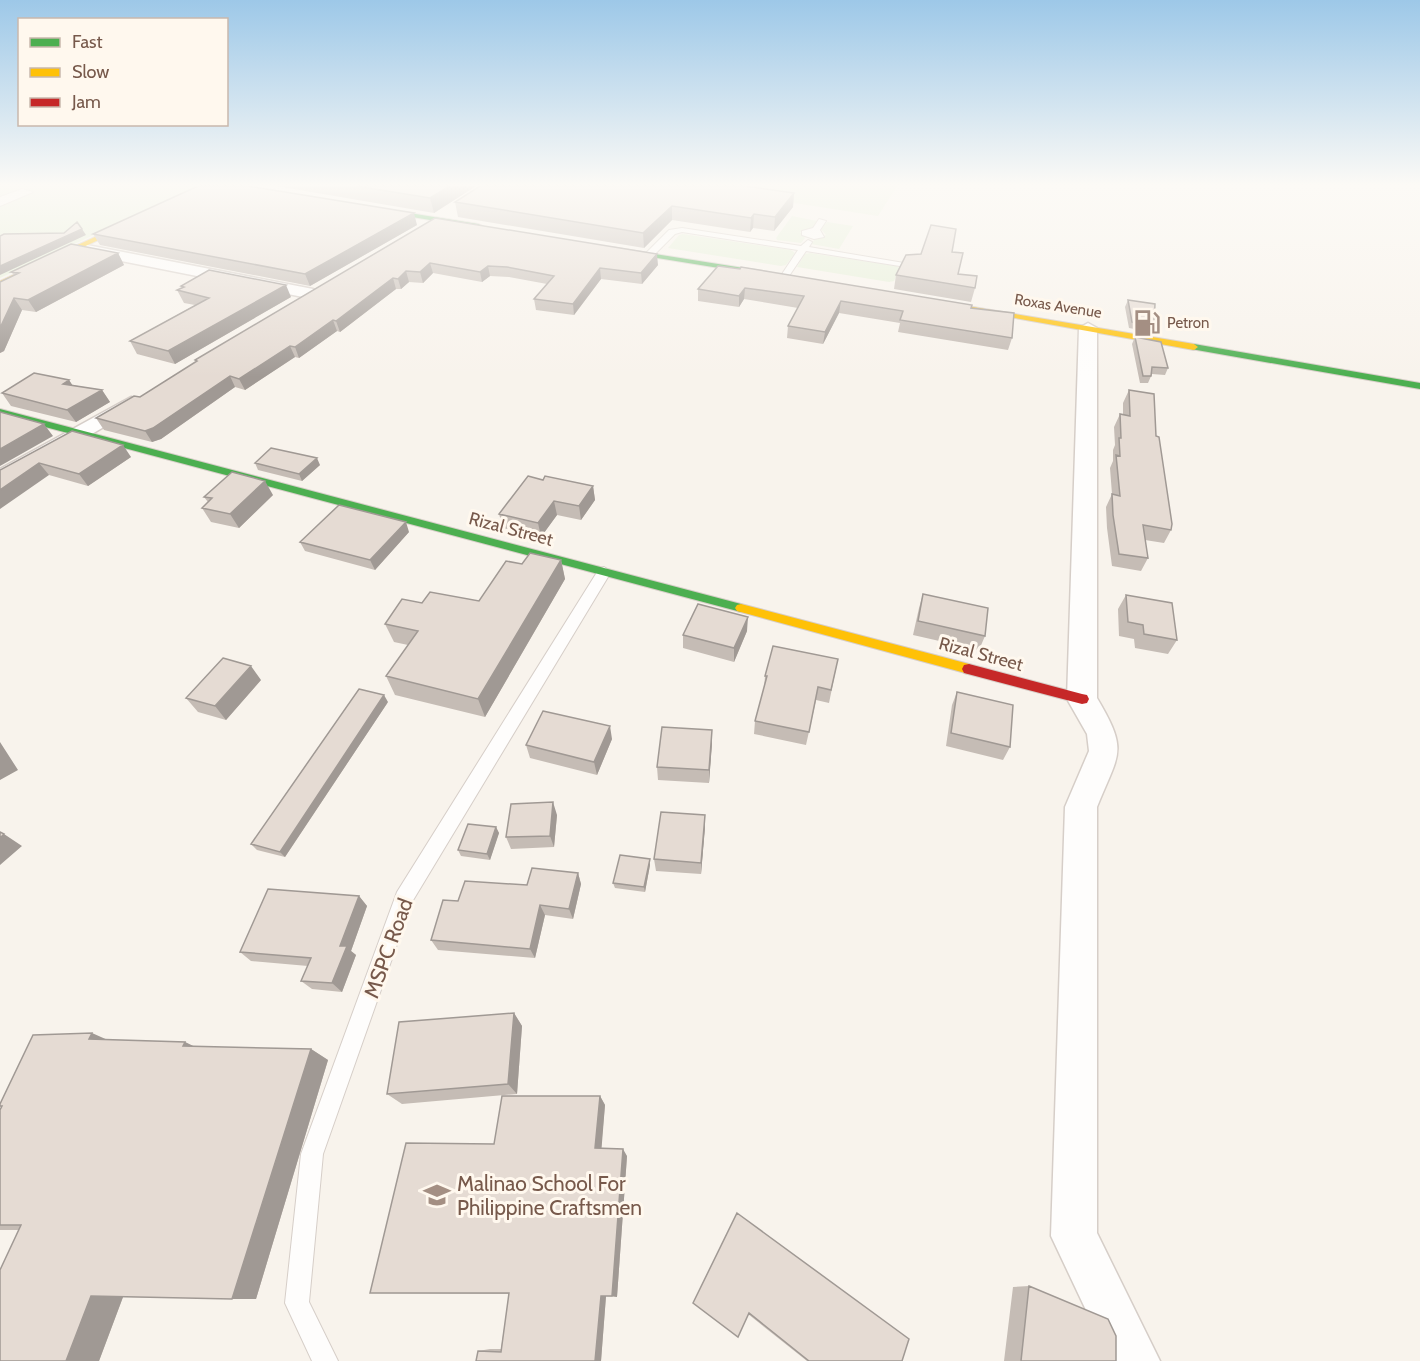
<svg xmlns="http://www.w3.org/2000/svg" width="1420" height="1361" viewBox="0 0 1420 1361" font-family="Cabin,sans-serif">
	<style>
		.green { fill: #e5efd7 }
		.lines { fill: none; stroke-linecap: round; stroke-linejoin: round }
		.lane-casing { stroke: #d6cec8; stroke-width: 2 }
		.street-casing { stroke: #d6cec8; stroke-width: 3 }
		.fast-casing { stroke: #d7cec8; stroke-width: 2 }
		.slow-casing { stroke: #d7cec8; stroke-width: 2 }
		.jam-casing { stroke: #d7cec8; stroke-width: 2 }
		.lane { fill: #fefdfc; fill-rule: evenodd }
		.street { fill: #fefdfc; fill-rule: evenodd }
		.fast { fill: #4caf50; fill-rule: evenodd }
		.slow { fill: #ffc107; fill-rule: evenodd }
		.jam { fill: #c62828; fill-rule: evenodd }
		.wall { fill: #c5bcb5 }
		.shaded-wall { fill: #a09994 }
		.building { fill: #e5dbd3; stroke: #a09994; stroke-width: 1.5 }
		.labels { text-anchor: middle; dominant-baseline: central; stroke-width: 6; stroke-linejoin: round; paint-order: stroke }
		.far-street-label { font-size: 15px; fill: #77594b; stroke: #fff8ee }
		.far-poi-label { font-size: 15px; fill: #77594b; stroke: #fff8ee; text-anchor: start }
		.street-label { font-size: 18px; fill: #77594b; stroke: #fff8ee }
		.near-street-label { font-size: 21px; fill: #77594b; stroke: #fff8ee }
		.near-poi-label { font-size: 21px; fill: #77594b; stroke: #fff8ee; text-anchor: start }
	</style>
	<rect width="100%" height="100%" fill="#f8f3ec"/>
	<path class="green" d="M0,186H201L0,278Z
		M685,186H897L878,216Z
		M792,216L817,221L812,228L800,232L805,238L801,243L777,240L776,238Z
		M827,222L853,226L839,249L811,244L815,239L826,235L821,229Z
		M683,234L791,250L795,253L786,265L781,266L668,248L679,235Z
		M810,253L896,266L900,268L894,281L889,282L797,267L805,254Z"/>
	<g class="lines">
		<defs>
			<path id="lane" d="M22,189L33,192L0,206V197Z
				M819,219L826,221L820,230L824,237L814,239L802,235V231L813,228Z
				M682,228L801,246L808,240L812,242L809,247L910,264L906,267L806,251L787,279L784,280L780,277L798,250L682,232L675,234L652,257H646V253L669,230Z
				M604,567L611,572L412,902L323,1154L309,1302L338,1361H312L285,1303L301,1154L397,892L599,569Z"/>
			<path id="street" d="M82,244L313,289L321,294L313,299L76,252L74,249L76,246Z
				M1088,323L1097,328V698C1129,752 1119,752 1097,807V1233L1160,1361H1110L1051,1236L1065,807L1089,751L1087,734L1067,699L1079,328Z
				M131,397L138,399L141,403L138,407L8,483L0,485V469Z"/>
			<path id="fast" d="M372,207L478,224L482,226L478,228L370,210Z
				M611,247L768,272L772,274L768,276L614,251H611Z
				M1194,344L1420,383V389L1191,349L1190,347Z
				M0,409L741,604L747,608L741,612L0,415Z"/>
			<path id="slow" d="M205,186H214L0,286V281Z
				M967,306L1194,344L1198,347L1194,350L970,310L966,308Z
				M741,604L969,664L976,669L969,674L737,611L735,608L737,605Z"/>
			<path id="jam" d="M969,664L1082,694L1087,695L1089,699L1087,703L1082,704L964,673L962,669L964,665Z"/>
		</defs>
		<use href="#lane" class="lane-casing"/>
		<use href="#street" class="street-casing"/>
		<use href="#fast" class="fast-casing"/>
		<use href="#slow" class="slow-casing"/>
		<use href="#jam" class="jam-casing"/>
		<use href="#lane" class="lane"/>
		<use href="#street" class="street"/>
		<use href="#fast" class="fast"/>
		<use href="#slow" class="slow"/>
		<use href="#jam" class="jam"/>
	</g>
	<path class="wall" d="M276,186H476L434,213Z
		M794,193L793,207L774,231L753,228L750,232L672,220L644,248L458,217L455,202Z
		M435,218L658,265L642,284L601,279L574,315L536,310L534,299L547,284L509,277L490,276L482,282L433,273L423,283L409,282L401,289H396L340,332L337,331L299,358L295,357L245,390L235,387L161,439L152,442L104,430L96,418L140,397L196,362L195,360Z
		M417,225L310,286L100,245L93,234Z
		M952,252L958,274L975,288L971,302L894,289L896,275Z
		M118,253L124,265L36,312L22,310L4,351L0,353V282L14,275L11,272Z
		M718,266L971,308L1012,338L1008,350L898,332L900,323L839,313L823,344L787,338L788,326L798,308L744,299L739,307L698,301V289Z
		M181,286L291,297L175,364L137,354L130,341L195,305L184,303L177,290L182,288Z
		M1128,300L1154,325L1151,332L1129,328L1125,307Z
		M1135,337L1168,368L1165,375L1152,374L1148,383H1140L1132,344Z
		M69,380L72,385L102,390L110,402L76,422L11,406L2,393Z
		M1129,390L1156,436L1171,530L1164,543L1145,540L1148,558L1141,571L1112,566L1107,528L1106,507L1112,494L1110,468L1113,461V450L1115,445L1114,427L1120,414L1123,415V403Z
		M72,431L131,457L88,486L49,475L0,470Z
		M255,463L320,465L302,481L258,470Z
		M543,480L593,486L595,500L581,520L557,515L541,537L503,528L499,514Z
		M273,495L239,528L211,522L202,508L208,502L204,497Z
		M409,532L375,570L305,551L300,542Z
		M561,560L565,579L485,717L395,695L386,676L408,645L394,642L385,624L422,603L479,601L522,564Z
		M923,594L985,636L979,650L913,635L919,608Z
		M1126,595L1177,640L1168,654L1135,648L1134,639L1119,636L1118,609Z
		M747,631L734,662L683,648V635Z
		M838,659L829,703L816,700L806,745L754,734L755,721L764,690L765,676Z
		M261,680L226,720L198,712L186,698Z
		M957,692L1010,747L1003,760L946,746L952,705Z
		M388,702L285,857L257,850L251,844Z
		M612,739L597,775L530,758L526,745Z
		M712,743L709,783L658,780L657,767Z
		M557,815L554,847L511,849L506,837Z
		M496,827L499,833L490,860L461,856L458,850Z
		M705,827L701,874L656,871L654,859Z
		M650,865L645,892L615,888L613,883Z
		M578,873L581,884L573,919L545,915L535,958L438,950L431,940L458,901Z
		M359,896L367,906L351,951L356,955L342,992L312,989L301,981L308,966L251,961L240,952Z
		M514,1013L522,1026L517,1094L402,1104L387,1094Z
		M107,1040L185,1042L194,1047L311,1049L328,1060L256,1299L123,1297L99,1361L19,1230H0V1110L2,1107H0Z
		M600,1096L605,1105L601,1148L627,1156L617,1297L606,1296L601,1361H476L478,1351L490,1349H501L509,1294L370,1293L494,1144Z
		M737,1213L902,1361H807L748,1314Z
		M1029,1286L1116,1361H1004L1013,1287Z"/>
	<path class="shaded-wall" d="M450,186H476L434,213L430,198Z
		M794,193L793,207L774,231L775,217Z
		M672,206V220L644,248L643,233Z
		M414,213L417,225L310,286L305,274Z
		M754,214L753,228L750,232L751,218Z
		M82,229L86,235L0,275V266Z
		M118,253L124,265L36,312L28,300Z
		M657,254L658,265L642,284L641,273Z
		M430,263L433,273L423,283L420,272Z
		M488,266L490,276L482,282L480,272Z
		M600,268L601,279L574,315L573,304Z
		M406,271L409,282L401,289L398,279Z
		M393,278L396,289L340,332L336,321Z
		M286,285L291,297L175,364L168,351Z
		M745,288L744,299L739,307V296Z
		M14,298L22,310L4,351L0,353V328Z
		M841,301L839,313L823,344L825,332Z
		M333,320L337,331L299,358L295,347Z
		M290,346L295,357L245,390L239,379Z
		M230,376L235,387L161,439L152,442L145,431Z
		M69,380L77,392L63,384Z
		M102,390L110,402L76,422L67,410Z
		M44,424L53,436L0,466V449Z
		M123,445L131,457L88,486L79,474Z
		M317,458L320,465L302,481L299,474Z
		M39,463L49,475L0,509V490Z
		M265,481L273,495L239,528L230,514Z
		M593,486L595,500L581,520L579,506Z
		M554,501L557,515L541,537L538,523Z
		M406,522L409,532L375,570L370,560Z
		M561,560L565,579L485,717L478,699Z
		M748,617L747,631L734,662V648Z
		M251,666L261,680L226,720L215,706Z
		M384,695L388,702L285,857L280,852Z
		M610,726L612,739L597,775L594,762Z
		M712,730V743L709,783V770Z
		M0,742L18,770L0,780Z
		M553,802L557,815L554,847L550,836Z
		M705,815V827L701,874V863Z
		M496,827L499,833L490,860L487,854Z
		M4,834L22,846L0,865V838Z
		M650,859V865L645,892L644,887Z
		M578,873L581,884L573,919L569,909Z
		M359,896L367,906L351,951L356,955L342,992L332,983L340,946Z
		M540,905L545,915L535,958L530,949Z
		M514,1013L522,1026L517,1094L508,1084Z
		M92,1033L119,1045L89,1039Z
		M185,1042L208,1053L183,1046Z
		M311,1049L328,1060L256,1299H232Z
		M600,1096L605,1105L601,1155L595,1148Z
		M623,1149L627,1156L617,1297L612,1296Z
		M91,1296L123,1297L99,1361H66Z
		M601,1296H606L601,1361H595Z"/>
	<path class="building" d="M198,186H248L414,213L305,274L93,234Z
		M356,186H450L430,198Z
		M480,186H745L794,193L775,217L754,214L751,218L672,206L643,233L455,202Z
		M435,218L657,254L641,273L600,268L573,304L534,299L554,276L507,267L488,266L480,272L430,263L420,272L406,271L398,279L393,278L336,321L333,320L295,347L290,346L239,379L230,376L153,428L145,431L96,418L134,396L140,397L197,361L195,360Z
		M77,222L82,229L0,266V236L4,234L64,233Z
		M931,225L956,229L952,252L963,253L958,274L977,276L975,288L896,275L906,255L921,254Z
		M71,244L118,253L28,300L14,298L0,328V282L19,273L11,272Z
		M718,266L740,269L741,267L972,305L971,308L1014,313L1012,338L900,320L903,311L841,301L825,332L788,326L804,296L745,288L739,296L698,289Z
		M209,270L286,285L168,351L130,341L209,298L177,290L184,287L181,286Z
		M1128,300L1155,304L1154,325L1132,322Z
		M1135,337L1161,342L1168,368L1152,367L1151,376H1143Z
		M34,373L69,380L63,384L102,390L67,410L2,393Z
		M1129,390L1154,394L1156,436L1159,437L1172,524L1171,530L1143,525L1148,558L1119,554L1113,515L1112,494L1120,496L1116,455L1120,456L1119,438H1121L1120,414L1130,416Z
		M0,412L44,424L0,449Z
		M72,431L123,445L79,474L39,463L0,490V470Z
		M271,448L317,458L299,474L255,463Z
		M232,472L265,481L230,514L202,508L212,498L204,497Z
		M528,476L543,480L545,476L593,486L579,506L554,501L538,523L499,514Z
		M339,505L406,522L370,560L300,542Z
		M530,553L561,560L478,699L386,676L418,631L385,624L402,599L422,603L430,592L479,601L506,561L522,564Z
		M923,594L988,608L985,636L918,621Z
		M1126,595L1172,603L1177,640L1144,634L1143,625L1128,622Z
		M698,604L748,617L734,648L683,635Z
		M773,646L838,659L831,690L818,687L809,732L755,721L767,676H765Z
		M223,658L251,666L215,706L186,698Z
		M359,689L384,695L280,852L251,844Z
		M957,692L1013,705L1010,747L951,733Z
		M543,711L610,726L594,762L526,745Z
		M662,727L712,730L709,770L657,767Z
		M553,802L550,836L506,837L511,804Z
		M661,812L705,815L701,863L654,859Z
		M468,824L496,827L487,854L458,850Z
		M0,832L4,834L0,838Z
		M620,855L650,859L644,887L613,883Z
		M532,868L578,873L569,909L540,905L530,949L431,940L443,900L458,901L465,881L527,885Z
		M268,889L359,896L340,946H347L332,983L301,981L311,958L240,952Z
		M514,1013L508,1084L387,1094L399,1022Z
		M92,1033L89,1039L185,1042L183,1046L311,1049L232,1299L91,1296L66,1361H0V1270L21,1225H0V1110L2,1106H0V1104L33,1035Z
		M502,1096H600L595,1148L623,1149L612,1296H601L595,1361H476L478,1351L501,1352L509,1293H370L406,1143L494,1144Z
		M737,1213L909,1339L902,1361H809L749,1313L738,1337L693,1303Z
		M1029,1286L1108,1319L1116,1336V1361H1021Z"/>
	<linearGradient id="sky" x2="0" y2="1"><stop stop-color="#9dc8e8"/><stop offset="0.49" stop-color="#fcfaf6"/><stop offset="1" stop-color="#fcfaf6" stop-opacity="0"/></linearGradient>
	<rect width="1420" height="377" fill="url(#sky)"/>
	<defs>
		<symbol id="fuel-bare" viewBox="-9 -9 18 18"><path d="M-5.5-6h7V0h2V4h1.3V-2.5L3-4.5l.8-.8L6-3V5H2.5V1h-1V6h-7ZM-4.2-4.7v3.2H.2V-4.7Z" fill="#a48f83" stroke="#fff8ee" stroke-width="2.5" paint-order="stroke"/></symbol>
		<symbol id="school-bare" viewBox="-9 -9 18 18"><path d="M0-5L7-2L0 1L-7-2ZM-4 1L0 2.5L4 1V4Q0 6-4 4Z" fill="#a48f83" stroke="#fff8ee" stroke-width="2.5" paint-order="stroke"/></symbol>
	</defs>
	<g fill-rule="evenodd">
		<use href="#fuel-bare" x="1128" y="304" width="38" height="38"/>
		<use href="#school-bare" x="418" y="1176" width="38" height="38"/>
	</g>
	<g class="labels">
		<g class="far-street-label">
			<text transform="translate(1058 306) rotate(9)">Roxas Avenue</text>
		</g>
		<g class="far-poi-label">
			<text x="1167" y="323">Petron</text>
		</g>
		<g class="street-label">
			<text transform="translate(511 529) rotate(15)">Rizal Street</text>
			<text transform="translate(981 654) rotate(15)">Rizal Street</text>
		</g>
		<g class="near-street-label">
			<text transform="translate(388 948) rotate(-70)">MSPC Road</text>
		</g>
		<g class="near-poi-label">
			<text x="457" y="1183">Malinao School For<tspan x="457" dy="24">Philippine Craftsmen</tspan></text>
		</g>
	</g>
	<rect x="18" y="18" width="210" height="108" fill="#fff8ee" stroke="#c9b8ad" stroke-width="1.5"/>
	<rect x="30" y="38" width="30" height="9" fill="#4caf50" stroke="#c9b8ad" stroke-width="1.5"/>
	<text x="72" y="48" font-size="18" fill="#77594b">Fast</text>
	<rect x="30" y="68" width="30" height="9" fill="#ffc107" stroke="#c9b8ad" stroke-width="1.5"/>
	<text x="72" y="78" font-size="18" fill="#77594b">Slow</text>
	<rect x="30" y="98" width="30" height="9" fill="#c62828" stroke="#c9b8ad" stroke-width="1.5"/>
	<text x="72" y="108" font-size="18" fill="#77594b">Jam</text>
</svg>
